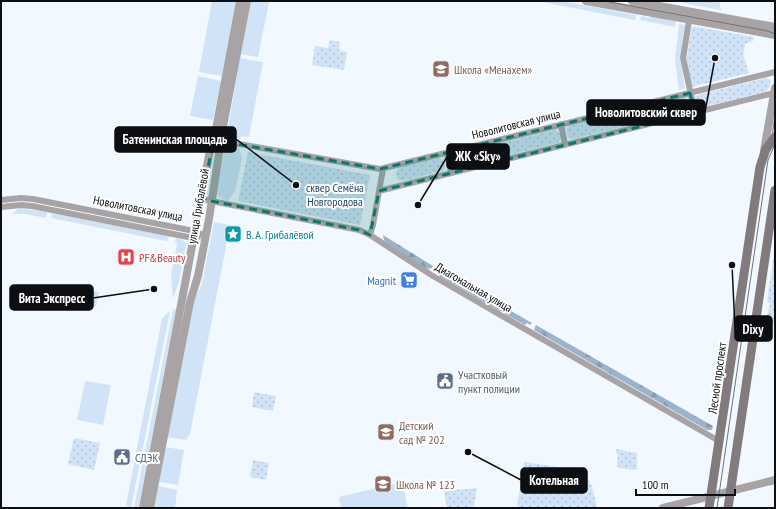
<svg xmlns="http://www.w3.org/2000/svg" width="776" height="509" viewBox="0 0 776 509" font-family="'PT Sans Narrow',sans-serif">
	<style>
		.grass { fill: #d0e3f7 }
		.forest { fill: url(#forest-firs) }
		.park { fill: url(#park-dots) }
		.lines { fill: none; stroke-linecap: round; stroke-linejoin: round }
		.minor { stroke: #a8a4a5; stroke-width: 6 }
		.tertiary { stroke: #a8a4a5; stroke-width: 8 }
		.secondary { stroke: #827b7e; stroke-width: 9 }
		.tram { stroke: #707479; stroke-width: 1 }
		.marked { fill: #0f766e; fill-opacity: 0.2; stroke: #0f766e; stroke-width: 3; stroke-dasharray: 8 5; stroke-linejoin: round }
		.labels { text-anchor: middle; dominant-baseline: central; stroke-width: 4; stroke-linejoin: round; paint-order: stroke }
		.education-label { font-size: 12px; fill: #785e54; stroke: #fff; text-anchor: start }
		.street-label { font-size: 12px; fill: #0c0e11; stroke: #fff }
		.park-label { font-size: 12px; fill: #24496d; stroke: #fff }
		.culture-label { font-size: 12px; fill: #0d838f; stroke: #fff; text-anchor: start }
		.health-label { font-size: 12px; fill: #be3a42; stroke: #fff; text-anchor: start }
		.shop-label { font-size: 12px; fill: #366cbe; stroke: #fff; text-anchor: end }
		.service-label { font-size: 12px; fill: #4e5e75; stroke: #fff; text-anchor: start }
		.leader { fill: none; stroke: #0c0e11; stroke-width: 1.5 }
		.callout-dot { fill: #0c0e11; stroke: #fff; stroke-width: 1.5 }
		.callout { fill: #0c0e11; stroke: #0c0e11; stroke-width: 1.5 }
		.callout-label { font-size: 13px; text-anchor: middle; font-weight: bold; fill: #fff }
	</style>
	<defs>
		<pattern id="forest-firs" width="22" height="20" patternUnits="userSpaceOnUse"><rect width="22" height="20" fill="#9cb3cc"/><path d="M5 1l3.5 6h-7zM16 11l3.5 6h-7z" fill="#8599ae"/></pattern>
		<pattern id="park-dots" width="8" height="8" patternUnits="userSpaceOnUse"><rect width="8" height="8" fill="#d0e3f7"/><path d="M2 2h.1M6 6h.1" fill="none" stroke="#b1c2d3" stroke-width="1.8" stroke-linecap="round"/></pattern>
	</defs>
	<rect width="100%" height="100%" fill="#f2f8ff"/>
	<path class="grass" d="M212,1H236L222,76L199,72Z
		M251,1L269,2L258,57L241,54Z
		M542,1H562L636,15L635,20L542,2Z
		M684,1H719L721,10L683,3Z
		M641,16L650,18L652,16L676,20L675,27L640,20Z
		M679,24L685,25L680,59L685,88L679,90L675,59Z
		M240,58L263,62L249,137L243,136L241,137L240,140L231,135L228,128Z
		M198,76L221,81L213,120L190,116Z
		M232,146L239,148L242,158L235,191L228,201C222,199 218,198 217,191L224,152L229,147Z
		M19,208L47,212L46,218L25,214H12Z
		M52,213L169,236L168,240L166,241L51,218Z
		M214,222L229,225L228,231H229L190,434L186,440L167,437L193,303L202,284Z
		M176,238L183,240L186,245L179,282L173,299L171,276L177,244L175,241Z
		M173,309L176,310L139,506L134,508Z
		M170,311L131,508L128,507L126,505L162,319L164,316Z
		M85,381L111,385L103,425L77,420Z
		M165,447L184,450L178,485L159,482Z
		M402,482L408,508H341L339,497Z
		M158,486L177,490L175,508H154Z"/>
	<path class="forest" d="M383,235L433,266L432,268L427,269L387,243L384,240Z
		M439,270L532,323L530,325L527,323L525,325L440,277L438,274Z
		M536,325L713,426L712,430H707L534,330Z"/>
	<path class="park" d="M692,26L754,37L753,41L745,44L743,54L749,73L691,87L686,61Z
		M330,40L340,42L339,50L347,52L344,70L312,65L315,46L328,48Z
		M766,78L770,80C771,85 769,90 765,92L701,108L696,107L694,97L698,95Z
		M683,98L687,100L689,108L686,112L572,139L568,137L566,130L569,126Z
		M555,130L560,133L561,138L558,143L458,167L453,165V157L456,154Z
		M248,152L370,175L360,225L238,201Z
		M439,158L444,161L445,167L442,171L403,181L397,179L396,172L399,167Z
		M775,246V325L765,324L770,303L767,302Z
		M80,288L99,292L96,306L77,302Z
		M254,392L276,396L273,411L252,407Z
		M74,438L100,443L94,470L68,464Z
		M616,449L637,453V470L618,468L617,460L618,456L616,452Z
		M253,460L269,463L266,480L250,477Z
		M524,462L584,471L592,486L597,508H517Z
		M477,488L474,506L469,508H447L444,491Z"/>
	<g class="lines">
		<path class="minor" d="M690,15L683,58L695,113
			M561,124L565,145
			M217,140L380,169L775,72
			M447,153L451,172
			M379,191L774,93
			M201,199L359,230L370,235L433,276L719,441
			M1,200L21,198L33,199L194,231L206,236
			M1,207L21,205L32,206L193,238L198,237
			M370,235L373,225L383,169"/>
		<path class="tertiary" d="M586,1L775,35
			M632,1L775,27
			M764,151L775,88
			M143,508L210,150L214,140L240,1
			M150,508L190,302L198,276L209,219L224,121L247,1
			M663,508L775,480"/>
		<path class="secondary" d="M709,508L760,167L766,149L775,137
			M728,508L775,190"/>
		<path class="tram" d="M604,1L768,31L775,34
			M770,151L775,115
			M717,508L768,160L775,144"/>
	</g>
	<path class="marked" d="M690,93L695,113L379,191L370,235L359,230L201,199L214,140L380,169Z"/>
	<defs>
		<symbol id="school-square" viewBox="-11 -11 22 22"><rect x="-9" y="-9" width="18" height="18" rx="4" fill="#8d6e63" stroke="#fff"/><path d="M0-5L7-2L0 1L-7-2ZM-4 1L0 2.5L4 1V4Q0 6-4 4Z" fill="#fff"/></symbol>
		<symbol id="sight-square" viewBox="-11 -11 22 22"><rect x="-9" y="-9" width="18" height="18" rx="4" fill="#0f9aa8" stroke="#fff"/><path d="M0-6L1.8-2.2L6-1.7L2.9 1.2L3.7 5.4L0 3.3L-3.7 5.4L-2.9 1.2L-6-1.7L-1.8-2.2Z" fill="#fff"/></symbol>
		<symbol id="hospital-square" viewBox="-11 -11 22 22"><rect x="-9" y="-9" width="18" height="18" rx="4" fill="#e0444e" stroke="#fff"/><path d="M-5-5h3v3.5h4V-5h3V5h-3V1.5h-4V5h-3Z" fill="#fff"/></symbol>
		<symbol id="supermarket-square" viewBox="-11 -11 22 22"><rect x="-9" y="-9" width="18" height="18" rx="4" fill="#3f7fe0" stroke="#fff"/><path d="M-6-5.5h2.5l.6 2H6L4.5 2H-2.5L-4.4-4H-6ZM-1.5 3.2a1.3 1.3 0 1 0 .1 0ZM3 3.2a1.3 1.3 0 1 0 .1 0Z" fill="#fff"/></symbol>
		<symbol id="civic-square" viewBox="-11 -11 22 22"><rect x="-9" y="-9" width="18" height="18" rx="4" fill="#5c6f8a" stroke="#fff"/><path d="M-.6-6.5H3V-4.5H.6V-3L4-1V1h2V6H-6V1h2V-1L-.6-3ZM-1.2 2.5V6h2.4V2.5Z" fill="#fff"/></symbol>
	</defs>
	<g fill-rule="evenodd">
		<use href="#school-square" x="431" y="59" width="20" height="20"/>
		<use href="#sight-square" x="223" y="224" width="20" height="20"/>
		<use href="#hospital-square" x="116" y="247" width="20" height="20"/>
		<use href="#supermarket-square" x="399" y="270" width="20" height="20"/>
		<use href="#civic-square" x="435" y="371" width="20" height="20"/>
		<use href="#school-square" x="376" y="422" width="20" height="20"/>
		<use href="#civic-square" x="112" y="447" width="20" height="20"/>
		<use href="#school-square" x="373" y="474" width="20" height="20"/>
	</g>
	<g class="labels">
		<g class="education-label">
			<text x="454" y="69">Школа «Менахем»</text>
			<text x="399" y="425">Детский<tspan x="399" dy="14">сад № 202</tspan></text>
			<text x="396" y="484">Школа № 123</text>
		</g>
		<g class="street-label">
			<text transform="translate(516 124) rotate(-14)">Новолитовская улица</text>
			<text transform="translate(198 206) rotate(-80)">улица Грибалёвой</text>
			<text transform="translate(138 208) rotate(11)">Новолитовская улица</text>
			<text transform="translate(474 287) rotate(30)">Диагональная улица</text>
			<text transform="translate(717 378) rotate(-82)">Лесной проспект</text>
		</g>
		<g class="park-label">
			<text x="335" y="187">сквер Семёна<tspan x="335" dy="14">Новгородова</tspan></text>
		</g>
		<g class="culture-label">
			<text x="246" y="234">В. А. Грибалёвой</text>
		</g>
		<g class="health-label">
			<text x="139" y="257">PF&amp;Beauty</text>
		</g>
		<g class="shop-label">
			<text x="396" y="280">Magnit</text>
		</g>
		<g class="service-label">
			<text x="458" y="374">Участковый<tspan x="458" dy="14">пункт полиции</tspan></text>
			<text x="135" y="457">СДЭК</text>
		</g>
	</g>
	<path class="leader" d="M715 58L705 112M296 185L236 139M418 205L447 157M154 289L93 298M732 265L735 329M468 452L521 480"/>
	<g class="callout-dot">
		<circle cx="715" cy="58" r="4"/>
		<circle cx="296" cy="185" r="4"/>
		<circle cx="418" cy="205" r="4"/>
		<circle cx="154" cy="289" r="4"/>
		<circle cx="732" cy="265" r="4"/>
		<circle cx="468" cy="452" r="4"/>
	</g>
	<g class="callout">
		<rect x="587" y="100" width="118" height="25" rx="4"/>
		<rect x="115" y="127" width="121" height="25" rx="4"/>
		<rect x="447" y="144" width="62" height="25" rx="4"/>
		<rect x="10" y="285" width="83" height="25" rx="4"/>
		<rect x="735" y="316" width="37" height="25" rx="4"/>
		<rect x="521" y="468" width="66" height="25" rx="4"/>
	</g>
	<g class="callout-label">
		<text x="646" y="117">Новолитовский сквер</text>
		<text x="175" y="144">Батенинская площадь</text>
		<text x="478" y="161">ЖК «Sky»</text>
		<text x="52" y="303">Вита Экспресс</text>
		<text x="753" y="334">Dixy</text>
		<text x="554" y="485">Котельная</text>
	</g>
	<rect width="776" height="509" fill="none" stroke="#0c0e11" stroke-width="4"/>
	<path d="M636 489v6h99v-6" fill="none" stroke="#0c0e11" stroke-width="2"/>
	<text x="642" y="489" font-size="12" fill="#0c0e11" stroke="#ffffff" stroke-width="3" paint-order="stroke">100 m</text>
</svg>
